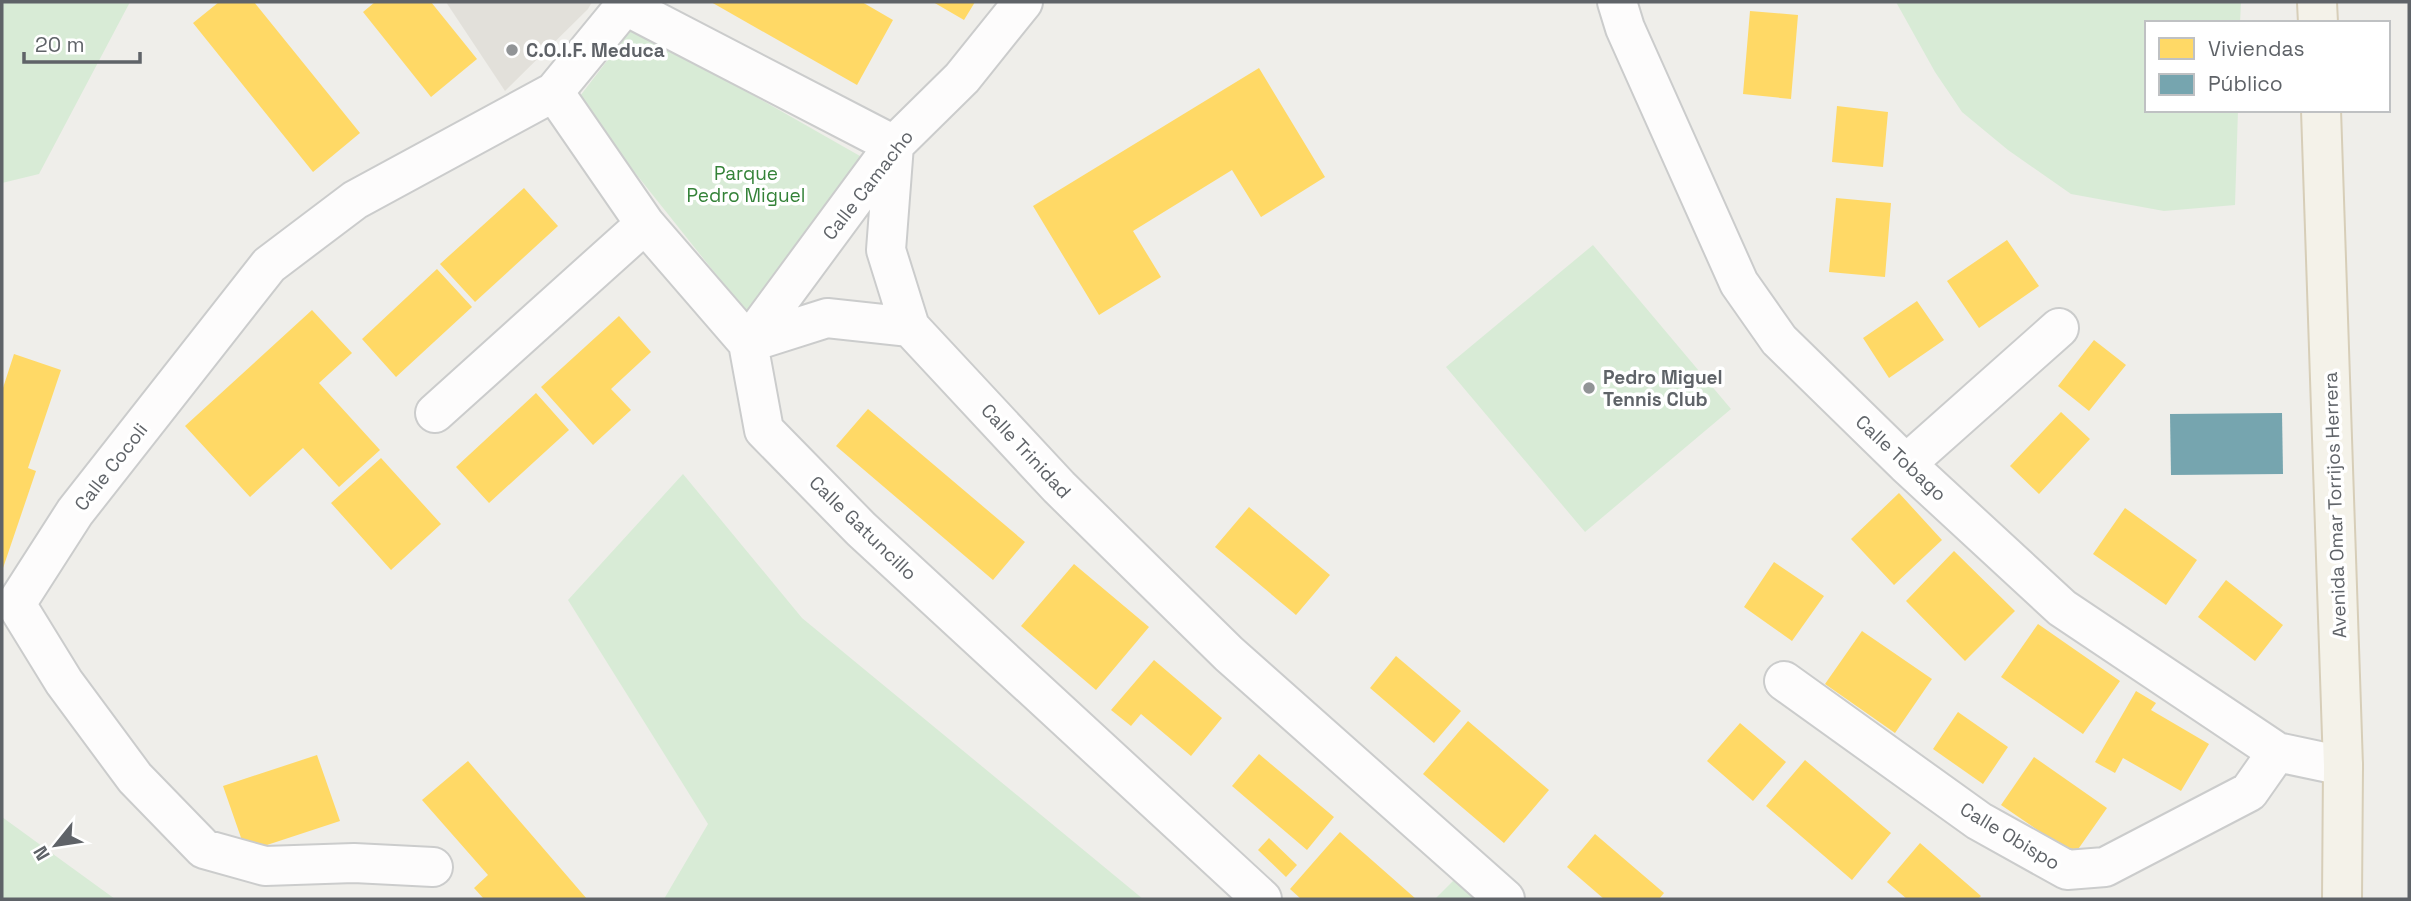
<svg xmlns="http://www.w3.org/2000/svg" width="2411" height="901" viewBox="0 0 2411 901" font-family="'Space Grotesk',sans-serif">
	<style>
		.education { fill: #e2e0da }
		.green { fill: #d8ebd6 }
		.homes { fill: #ffd966 }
		.public { fill: #76a5af }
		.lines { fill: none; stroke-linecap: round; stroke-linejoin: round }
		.minor-casing { stroke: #cbcccc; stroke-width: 42 }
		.major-casing { stroke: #d7ceb8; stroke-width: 42 }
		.minor { stroke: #fdfcfc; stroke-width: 38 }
		.major { stroke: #f4f2e9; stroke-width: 38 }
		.poi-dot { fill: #919496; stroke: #fff; stroke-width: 2.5 }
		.labels { text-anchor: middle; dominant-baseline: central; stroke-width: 7; stroke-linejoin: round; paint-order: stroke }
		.poi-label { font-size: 19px; font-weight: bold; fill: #5f6368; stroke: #fff; text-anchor: start }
		.park-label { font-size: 19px; fill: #348238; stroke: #fff }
		.street-label { font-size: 19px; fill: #5f6368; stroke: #fff }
	</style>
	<rect width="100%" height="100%" fill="#efeeea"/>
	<path class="education" d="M446,2H592L588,9L505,91Z"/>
	<path class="green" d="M2,2H130L39,174L2,183Z
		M1896,2H2241L2240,23H2147V110H2238L2235,205L2164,211L2071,194L2008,150L1962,112L1935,72Z
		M633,27L867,160L746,312L577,100Z
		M1593,245L1731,409L1585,532L1446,367Z
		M683,474L802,618L1143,899H664L708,824L568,600Z
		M2,817L115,899H2Z
		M1461,873L1488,899H1435Z"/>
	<path class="homes" d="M219,2H254L360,133L313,172L193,23Z
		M375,2H431L477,59L431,97L363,12Z
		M711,2H862L893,20L857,85Z
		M933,2H975L964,20Z
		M1750,11L1798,15L1791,99L1743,94Z
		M1259,68L1325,177L1261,217L1232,170L1133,231L1161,277L1099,315L1033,206Z
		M1837,106L1888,112L1883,167L1832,162Z
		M524,188L558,226L475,302L440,264Z
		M1836,198L1891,203L1885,277L1829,272Z
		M2007,240L2039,286L1979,328L1947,281Z
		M437,269L472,307L396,377L362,339Z
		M1917,301L1944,340L1889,378L1863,338Z
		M312,310L352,353L319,383L380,450L339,487L303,448L250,497L185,426Z
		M619,316L651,352L611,389L631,410L593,445L541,387Z
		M2094,340L2126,365L2089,411L2058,386Z
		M14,354L61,370L28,468L36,471L2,571V391Z
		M536,393L569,430L489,503L456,467Z
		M868,409L1025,542L993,580L836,446Z
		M2061,412L2090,439L2039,494L2010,466Z
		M381,458L441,524L391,570L331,503Z
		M1899,493L1942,540L1894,585L1851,539Z
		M1249,507L1330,575L1296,615L1215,547Z
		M2125,508L2197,560L2166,605L2093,554Z
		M1954,551L2015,611L1965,661L1906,601Z
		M1774,562L1824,596L1792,641L1744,607Z
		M1074,564L1149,627L1096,690L1021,626Z
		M2226,580L2283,625L2255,661L2198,617Z
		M2038,624L2120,681L2083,734L2001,677Z
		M1862,631L1932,679L1895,733L1825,684Z
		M1396,656L1461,711L1434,743L1370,688Z
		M1154,660L1222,718L1191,756L1141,714L1131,726L1111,710Z
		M2136,691L2156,703L2151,710L2209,744L2181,791L2123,758L2115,773L2095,762Z
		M1958,712L2008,747L1983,784L1933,749Z
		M1468,721L1549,790L1504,843L1423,774Z
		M1740,723L1786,762L1753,801L1707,761Z
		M1259,754L1334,817L1307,850L1232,786Z
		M317,755L340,821L246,852L223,786Z
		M2034,757L2107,808L2074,855L2001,805Z
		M1805,760L1891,833L1852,880L1766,806Z
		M468,761L587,899H484L474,888L488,875L422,800Z
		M1340,832L1416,899H1301L1290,889Z
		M1595,834L1664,893L1659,899H1604L1567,867Z
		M1269,838L1297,865L1286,877L1258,850Z
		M1920,843L1981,896L1978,899H1907L1887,882Z"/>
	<path class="public" d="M2282,413L2283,474L2171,475L2170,414Z"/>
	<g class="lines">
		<defs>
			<path id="minor" d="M1617,2L1625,28L1739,283L1779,340L1906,464L2062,608L2277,752L2343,766
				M626,6L894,145L886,250L910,327L1059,487L1229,654L1505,899
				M554,92L645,224L748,343L764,430L861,529L1262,899
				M748,343L894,145L962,78L1023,2
				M748,343L827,318L910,327
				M435,413L645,224
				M1906,464L2059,328
				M1784,681L1979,821L2067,870L2105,867L2249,792L2277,752
				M433,867L354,863L265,866L204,849L135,778L64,682L16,604L75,512L269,265L355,200L554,92L628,2"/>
			<path id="major" d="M2317,2L2318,23
				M2321,110L2343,766L2342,899"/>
		</defs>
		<use href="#minor" class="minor-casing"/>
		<use href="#major" class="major-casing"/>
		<use href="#minor" class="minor"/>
		<use href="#major" class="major"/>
	</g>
	<g class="poi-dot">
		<circle cx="512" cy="50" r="7"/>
		<circle cx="1589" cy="388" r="7"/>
	</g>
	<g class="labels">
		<g class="poi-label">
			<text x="526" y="50">C.O.I.F. Meduca</text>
			<text x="1603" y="377">Pedro Miguel<tspan x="1603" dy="22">Tennis Club</tspan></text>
		</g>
		<g class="park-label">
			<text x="746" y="173">Parque<tspan x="746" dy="22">Pedro Miguel</tspan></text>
		</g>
		<g class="street-label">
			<text transform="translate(868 185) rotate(-52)">Calle Camacho</text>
			<text transform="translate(1026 451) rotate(47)">Calle Trinidad</text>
			<text transform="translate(1901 458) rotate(43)">Calle Tobago</text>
			<text transform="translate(111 467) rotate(-52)">Calle Cocoli</text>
			<text transform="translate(2335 505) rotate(-92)">Avenida Omar Torrijos Herrera</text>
			<text transform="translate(863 528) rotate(44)">Calle Gatuncillo</text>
			<text transform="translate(2010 836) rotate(31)">Calle Obispo</text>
		</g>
	</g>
	<rect width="2411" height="901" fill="none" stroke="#5f6368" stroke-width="7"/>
	<rect x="2145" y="21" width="245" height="91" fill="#ffffff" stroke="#bfc1c3" stroke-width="2"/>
	<rect x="2159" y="38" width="35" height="21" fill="#ffd966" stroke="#bfc1c3" stroke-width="2"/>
	<text x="2208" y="56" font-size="21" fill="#5f6368">Viviendas</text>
	<rect x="2159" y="74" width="35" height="21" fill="#76a5af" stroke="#bfc1c3" stroke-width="2"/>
	<text x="2208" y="91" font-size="21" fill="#5f6368">Público</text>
	<g transform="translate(56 845) rotate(240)" stroke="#ffffff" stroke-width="5" paint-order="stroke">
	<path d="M0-5L12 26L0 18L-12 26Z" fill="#5f6368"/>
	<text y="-10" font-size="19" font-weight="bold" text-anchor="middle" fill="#5f6368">N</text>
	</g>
	<path d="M24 52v10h116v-10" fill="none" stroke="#5f6368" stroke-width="3.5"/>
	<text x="35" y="52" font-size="21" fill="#5f6368" stroke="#ffffff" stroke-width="5" paint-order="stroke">20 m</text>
</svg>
